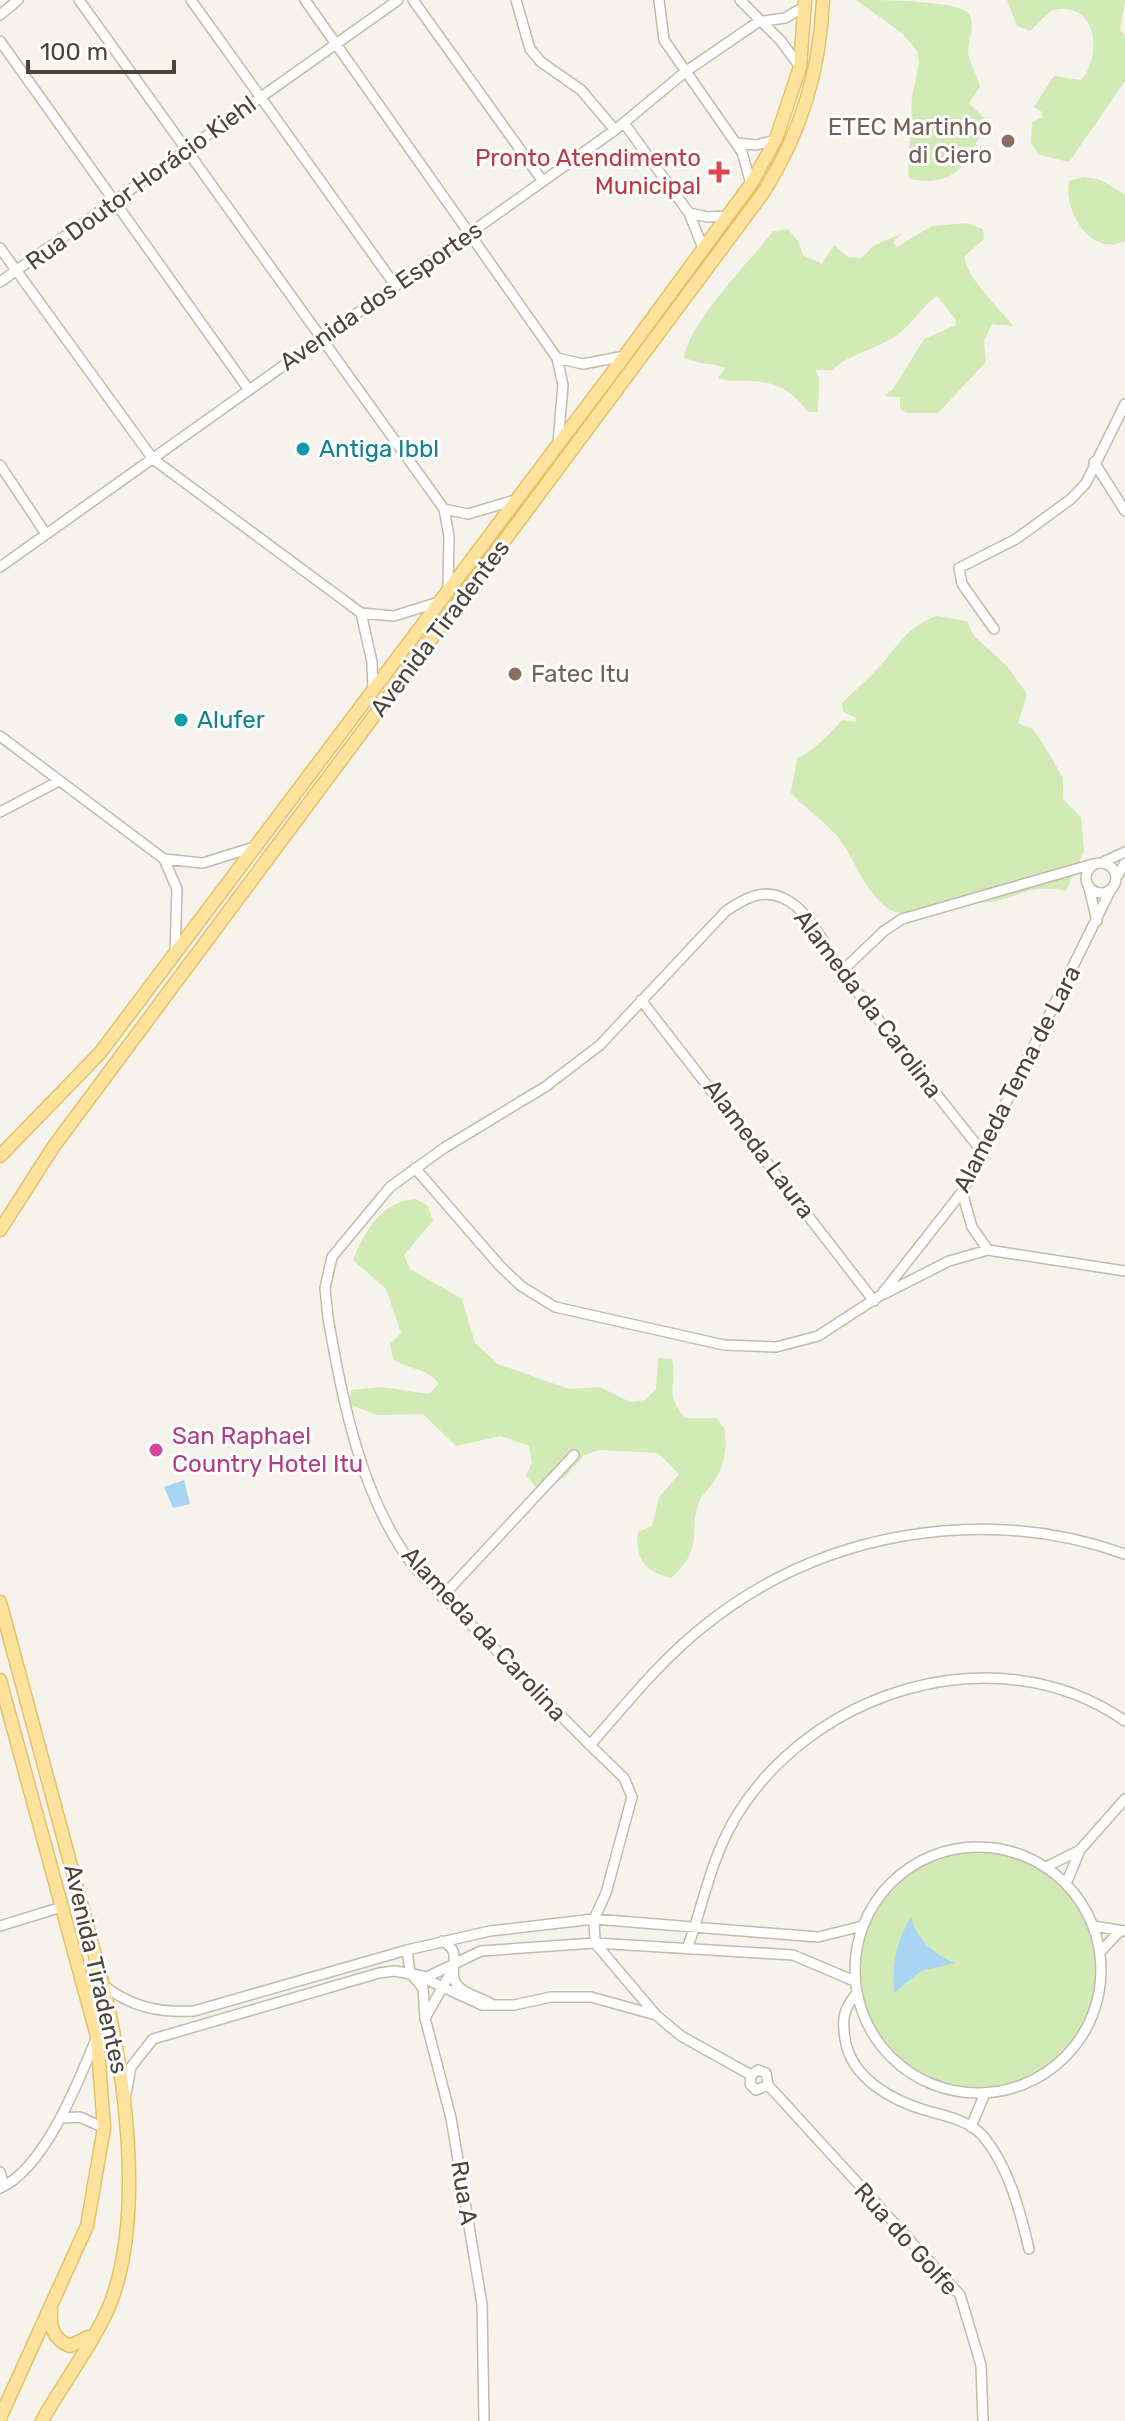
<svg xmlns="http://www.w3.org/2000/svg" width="1125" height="2421" viewBox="0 0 1125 2421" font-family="Rubik,sans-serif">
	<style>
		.green { fill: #d2eab5 }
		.water { fill: #a9d4f2 }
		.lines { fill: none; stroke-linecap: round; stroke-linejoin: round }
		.minor-casing { stroke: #c2bbae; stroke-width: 12 }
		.major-casing { stroke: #e6c16a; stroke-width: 15 }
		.minor { stroke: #fff; stroke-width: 9 }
		.major { stroke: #ffe39c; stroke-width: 12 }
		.education-dot { fill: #8d6e63; stroke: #fff; stroke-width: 3 }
		.health-dot { fill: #e0444e; stroke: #fff; stroke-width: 3 }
		.culture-dot { fill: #0f9aa8; stroke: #fff; stroke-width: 3 }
		.hotel-dot { fill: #d1479c; stroke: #fff; stroke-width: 3 }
		.labels { text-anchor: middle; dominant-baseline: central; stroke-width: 6; stroke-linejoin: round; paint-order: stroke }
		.education-label { font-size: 24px; fill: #785e54; stroke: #fff; text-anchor: end }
		.health-label { font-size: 24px; fill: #be3a42; stroke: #fff; text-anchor: end }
		.street-label { font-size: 24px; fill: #4b4439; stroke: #fff }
		.culture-label { font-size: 24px; fill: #0d838f; stroke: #fff; text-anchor: start }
		.hotel-label { font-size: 24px; fill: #b23c85; stroke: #fff; text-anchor: start }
	</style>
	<rect width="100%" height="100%" fill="#f6f3ec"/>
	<path class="green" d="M856,0C878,0 962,0 970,15C975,29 968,39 968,52C969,63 978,76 980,87L969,103L986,120C971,159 959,189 910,179L908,174L912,97L919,62L917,51L903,34Z
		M1007,0H1125L1120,30L1125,35V81L1069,162L1039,155L1031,143L1032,122L1042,118V112L1034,107L1054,76L1081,80C1105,52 1094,0 1054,10C1046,13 1037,25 1030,31L1017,26Z
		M1083,177L1098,179L1125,194V241C1091,258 1063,211 1069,181Z
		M966,223L983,229L984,239L965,256C964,276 1000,308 1013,326L992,324L984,341L986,362L938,413H906L900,409V397L885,396L893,389L924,339L956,325V320L937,296C921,307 913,324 897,335C876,350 852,352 832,370H815L819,378L818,412H808C783,378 763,382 724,380L718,378L725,368C710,362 698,365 684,357C692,318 748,264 773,231L788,229L798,241L803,255L822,264L834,245L848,257L862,258L873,246L902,233L893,242L897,247L932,226Z
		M936,616L967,621L974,636L1008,667L1027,694L1018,723L1033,729L1044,745L1063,778V799L1081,817L1084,851L1066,891C1027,883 1024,897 989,902C975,904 961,898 947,901C931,903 917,916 900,913C873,909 856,863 843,844C830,824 807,811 791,793L797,758C814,751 830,734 842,720L856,722V718L843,712L842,703C854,691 867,680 879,667C901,643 903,630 936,616Z
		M416,1199L428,1206L433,1221L404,1255L410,1269L462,1299L475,1343L498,1364L569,1389L600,1387L630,1402L645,1400L656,1389L658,1358L672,1359C678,1387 663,1392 685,1418H716L725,1429C727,1449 725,1466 713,1483C710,1488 704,1493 701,1498C686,1529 707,1547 671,1578C645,1571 635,1560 638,1532L652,1526L659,1497L679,1474L658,1453L599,1450L584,1455L565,1477L536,1487L526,1476L532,1462L529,1446L501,1436L456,1446L423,1414L377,1415L349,1404L351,1390L382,1387L429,1394L439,1383C426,1368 410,1370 393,1359L390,1344L401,1333L386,1289L353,1260C365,1230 382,1201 416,1199Z
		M860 1971a119 119 0 1 1 238 0a119 119 0 1 1-238 0Z"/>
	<path class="water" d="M184,1480L190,1504L173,1508L164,1487Z
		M911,1917C917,1940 933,1954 955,1963L921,1971L894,1993C892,1962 896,1943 911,1917Z"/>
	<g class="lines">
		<defs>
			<path id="minor" d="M79,0L444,509L449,536L448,590
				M191,0L395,285
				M305,0L557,358L563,385L558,443
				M413,0L542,180
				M516,0L530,49L541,62L581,90L615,130
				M659,0L664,40L742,152L751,184
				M740,0L781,41L800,67
				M0,15L18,0
				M0,41L249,390
				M624,123L689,213L703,248
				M736,143L756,145L776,140
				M689,213L708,217L727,216
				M0,248L153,459L361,613L394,616L439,602
				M0,282L398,0
				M557,358L583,364L625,356
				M1094,462L1125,511
				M0,465L46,534
				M444,509L468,514L515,500
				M0,567L615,130L685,72L758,22L785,18L804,7
				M361,613L372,662L373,691
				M994,629L962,584L959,568L1016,539L1071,499L1086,483L1125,404
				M0,736L164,859L177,889L175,952
				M0,812L59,781
				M164,859L203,863L254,847
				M1103,862L1125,852
				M1086 878a15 15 0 1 1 30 0a15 15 0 1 1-30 0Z
				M1116,878L1125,863
				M1089,888L1097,921
				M842,971L884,931L902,919L1093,864
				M641,1000L874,1301
				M984,1154C937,1095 889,1035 844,974C827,951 810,909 783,898C762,888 744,899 726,911L600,1045L545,1087L444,1148L390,1187L332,1257L325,1288L328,1318C343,1402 361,1499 415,1568L590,1745C626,1704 661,1660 704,1626C822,1531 983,1504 1125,1554
				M415,1168L500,1266L521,1286L555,1307L724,1345L776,1347L818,1336L881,1295L962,1192L1111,889
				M962,1192L972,1227L988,1250
				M884,1294L949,1261L988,1250L1125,1271
				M442,1597L574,1455
				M590,1745L624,1778L632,1797L606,1893L594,1919L595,1943L656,2015L681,2036L751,2075
				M855 1970a123 123 0 1 1 246 0a123 123 0 1 1-246 0Z
				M1048,1866L1080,1850
				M1066,1884L1080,1850L1125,1799
				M0,1926L62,1907
				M1093,1926L1125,1931
				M442,1941C466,1952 445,1972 458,1986C466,1995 483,1998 493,2005
				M687,1949C703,1906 710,1862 733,1822C808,1691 996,1631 1125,1721
				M407,1950L410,1972L482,2005H514L551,1997H591L656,2015
				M1100,1952L1119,1932
				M412,1975L423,1988L425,2018L451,2118L482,2304L484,2421
				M103,1985C131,2007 159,2013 194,2011L407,1950L490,1931L594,1919L818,1937L863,1926
				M856,1994C843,2010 842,2019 845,2039C851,2078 892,2101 928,2111C946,2116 970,2121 983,2136C1009,2167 1020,2211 1029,2249
				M425,2018L453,1969
				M751,2075L758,2070L766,2073L768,2085L960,2295L981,2365L983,2421
				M751,2075L750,2084L756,2090L768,2085
				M126,2094L131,2067L153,2039L379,1973L395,1971L427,1977L481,1951L595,1943L793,1955L852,1980
				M62,2118L80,2117L104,2128
				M971,2127L985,2093
				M0,2172L4,2186
				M0,2188C44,2169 78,2083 96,2039"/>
			<path id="major" d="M0,1156L100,1053L618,365L751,184L776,139L800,67L805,0
				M0,1230L54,1146L763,193C801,133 820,71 823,0
				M0,1602L103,1985C125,2074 144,2210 112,2299C99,2336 62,2384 42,2421
				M0,1680L97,2036L104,2128L87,2226L0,2418
				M51,2309C50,2326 52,2339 70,2346L88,2337"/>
		</defs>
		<use href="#minor" class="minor-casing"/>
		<use href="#major" class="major-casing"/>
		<use href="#minor" class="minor"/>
		<use href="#major" class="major"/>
	</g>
	<g class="education-dot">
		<circle cx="1008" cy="141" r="8"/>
		<circle cx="515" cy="674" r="8"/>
	</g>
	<path class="health-dot" d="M715 160h8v8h8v8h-8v8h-8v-8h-8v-8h8z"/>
	<g class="culture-dot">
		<circle cx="303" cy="449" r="8"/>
		<circle cx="181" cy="720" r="8"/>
	</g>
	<circle class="hotel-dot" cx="156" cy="1450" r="8"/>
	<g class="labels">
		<g class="education-label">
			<text x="992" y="127">ETEC Martinho<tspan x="992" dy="28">di Ciero</tspan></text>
			<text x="531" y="674" text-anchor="start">Fatec Itu</text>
		</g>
		<g class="health-label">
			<text x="701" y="158">Pronto Atendimento<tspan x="701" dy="28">Municipal</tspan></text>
		</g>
		<g class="street-label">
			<text transform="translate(141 183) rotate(-36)">Rua Doutor Horácio Kiehl</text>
			<text transform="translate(381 296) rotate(-35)">Avenida dos Esportes</text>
			<text transform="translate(440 628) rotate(-53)">Avenida Tiradentes</text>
			<text transform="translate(868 1004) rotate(53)">Alameda da Carolina</text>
			<text transform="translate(1017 1079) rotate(-63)">Alameda Tema de Lara</text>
			<text transform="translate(759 1149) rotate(53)">Alameda Laura</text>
			<text transform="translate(484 1634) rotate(47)">Alameda da Carolina</text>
			<text transform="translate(96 1969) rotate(77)">Avenida Tiradentes</text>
			<text transform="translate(464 2193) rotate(81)">Rua A</text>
			<text transform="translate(906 2239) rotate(48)">Rua do Golfe</text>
		</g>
		<g class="culture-label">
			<text x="319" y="449">Antiga Ibbl</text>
			<text x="197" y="720">Alufer</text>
		</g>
		<g class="hotel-label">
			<text x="172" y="1436">San Raphael<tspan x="172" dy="28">Country Hotel Itu</tspan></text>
		</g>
	</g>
	<path d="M28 60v12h146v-12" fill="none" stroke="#4b4439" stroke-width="4"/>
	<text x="40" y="60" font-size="24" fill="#4b4439" stroke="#ffffff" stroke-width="6" paint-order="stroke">100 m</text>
</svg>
